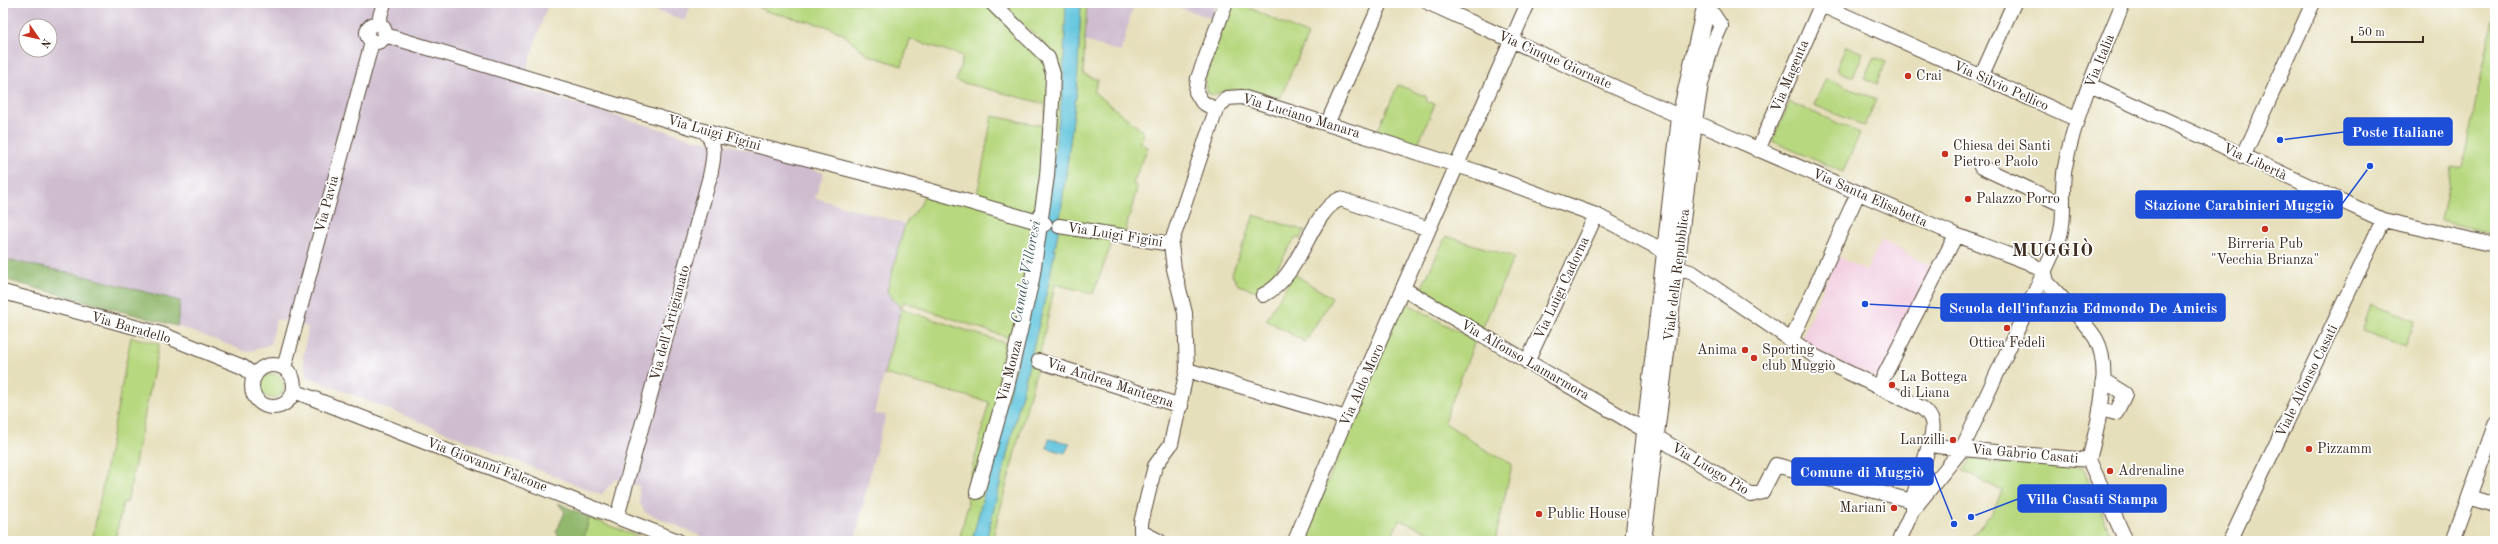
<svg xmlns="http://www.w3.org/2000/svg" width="2498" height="544" viewBox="0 0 2498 544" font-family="'Old Standard TT',serif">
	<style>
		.built { fill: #f2cfe1 }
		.industrial { fill: #cfbdcf; fill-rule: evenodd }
		.green { fill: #b8d880; stroke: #7a814f; fill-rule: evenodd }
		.forest { fill: #92b86e; stroke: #667146 }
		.water { fill: #60c4dd; stroke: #4e777e }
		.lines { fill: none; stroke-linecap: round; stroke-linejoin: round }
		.minor-casing { stroke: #554536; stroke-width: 16 }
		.major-casing { stroke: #554536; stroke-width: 20 }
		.minor { stroke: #fff; stroke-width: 14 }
		.major { stroke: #fff; stroke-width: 18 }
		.poi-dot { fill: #c8321e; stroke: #fff; stroke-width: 1.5 }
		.labels { text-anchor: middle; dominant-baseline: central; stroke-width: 3.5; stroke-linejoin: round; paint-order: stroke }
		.street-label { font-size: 14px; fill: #3b2a1e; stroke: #fff }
		.poi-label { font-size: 14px; fill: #3b2a1e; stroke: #fff; text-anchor: start }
		.water-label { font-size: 15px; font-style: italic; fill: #486061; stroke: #fff }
		.district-label { font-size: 18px; font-weight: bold; letter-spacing: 1px; fill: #3b2a1e; stroke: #fff }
		.leader { fill: none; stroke: #1d4ed8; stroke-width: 1.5 }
		.callout-dot { fill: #1d4ed8; stroke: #fff; stroke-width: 1.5 }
		.callout { fill: #1d4ed8; stroke: #1d4ed8; stroke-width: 1.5 }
		.callout-label { font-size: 15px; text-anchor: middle; font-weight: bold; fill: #fff }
	</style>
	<rect width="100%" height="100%" fill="#fff"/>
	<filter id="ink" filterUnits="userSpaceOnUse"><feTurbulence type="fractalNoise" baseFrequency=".025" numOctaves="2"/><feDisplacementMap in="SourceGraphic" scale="8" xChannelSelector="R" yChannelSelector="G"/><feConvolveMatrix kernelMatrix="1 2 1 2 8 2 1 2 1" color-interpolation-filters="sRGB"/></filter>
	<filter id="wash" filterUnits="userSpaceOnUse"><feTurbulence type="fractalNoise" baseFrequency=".012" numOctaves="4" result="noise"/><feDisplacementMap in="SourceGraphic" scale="16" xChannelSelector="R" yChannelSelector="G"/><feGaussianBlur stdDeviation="0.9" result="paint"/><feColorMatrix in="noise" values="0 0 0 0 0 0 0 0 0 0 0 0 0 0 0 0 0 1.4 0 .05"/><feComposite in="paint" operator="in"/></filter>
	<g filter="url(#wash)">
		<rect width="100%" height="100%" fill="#e6dfbb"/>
		<path class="built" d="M1881,240L1932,267L1878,379L1825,355L1802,337L1837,256L1866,271Z"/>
		<path class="industrial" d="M3,3H548L528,65L525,89L694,139L730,145L824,173L815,198L905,224L887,291L901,309L874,414L886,415L872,465L855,541H712L645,512L640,504L639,486L627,482L615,479L601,495L306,376L303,358L308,327L276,319L271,344L248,352L177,326L180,301L88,277L3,259ZM26,26H50V50H26Z
			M630,3H692L685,20Z
			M1087,3H1134L1121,52L1084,41Z
			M1165,3H1210L1216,5L1211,18Z"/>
		<path class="green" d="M753,3H984L1022,36L1048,66L1047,46L999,3H1066L1063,89L1037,281L972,541H959L968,504L967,489L989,402L884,374L901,309L887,291L905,224L921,204L925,191L976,201L992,116L1044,126L1046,104L956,81L963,56L910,39L902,66L868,55L843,34L826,26L765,11ZM904,302L1012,339L1011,345L901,309Z
			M1081,3H1087L1083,74L1098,80L1094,92L1144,132L1140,143L1148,147L1133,183L1137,188L1125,233L1113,240L1093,294L1055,284L1038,364L992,541H986L1049,282L1059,226L1077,88Z
			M1232,3H1239L1308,35L1280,98C1255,92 1238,84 1213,95L1208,93L1205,79Z
			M2495,10V234L2441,221L2452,167H2462Z
			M1846,46L1863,53L1853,77L1836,70Z
			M1874,57L1886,62L1877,84L1864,78Z
			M1826,78L1876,99L1865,126L1814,105Z
			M1398,85L1427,97L1426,101L1435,104L1418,144L1377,132Z
			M1790,102L1860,133L1843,172L1772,141Z
			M1254,215L1305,231L1300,239L1296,237L1269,280L1274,284L1260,292L1238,285L1232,274Z
			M1446,236L1514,257L1482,329L1420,291Z
			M1294,274L1332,298L1305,342L1266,320Z
			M1403,301L1475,341L1444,422L1487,451L1512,464L1495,541H1452L1399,520L1390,541H1303Z
			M2371,305L2415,320L2406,346L2362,331Z
			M131,337L159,344L127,503L123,502L115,541H92Z
			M260 386a12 12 0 1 1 24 0a12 12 0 1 1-24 0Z
			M1973,457L2000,464L2014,457L2083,467L2113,541H1968L1993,512L2002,491L1962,470Z
			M589,518L650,541H583Z"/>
		<path class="forest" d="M3,259L88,277L180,301L177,326L3,279Z
			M558,503L589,518L583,541H562L556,532L565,512Z"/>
		<path class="water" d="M1066,3H1081L1077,88L1059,226L1049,282L986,541H972L1037,281L1063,89Z
			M1049,439L1070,443L1065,453L1047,448Z"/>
	</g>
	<g filter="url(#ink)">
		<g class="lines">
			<defs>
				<path id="minor" d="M1429,3L1681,117
					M1817,3L2076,119
					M378,23L384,3
					M367 33a9 9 0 1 1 18 0a9 9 0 1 1-18 0Z
					M385,35L727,138L921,188L1045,224
					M1981,77L2014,3
					M2090,85L2383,220L2495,245
					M1216,110L1202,102L1196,92L1198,78L1226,3
					M1695,122L1956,235L2030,263L2045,273
					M1327,124L1381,3
					M1758,150L1822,3
					M2243,157L2313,3
					M1981,167L2063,205
					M1059,226L1171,244
					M1678,268L1693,273L1816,357L1922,408C1935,418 1934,428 1930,442
					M2045,273L2047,282C2060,296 2087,324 2096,339C2113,369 2097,428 2089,460
					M1404,289L1646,431
					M3,292L161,334L243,367L255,376
					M1263,295C1302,277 1309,213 1340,199L1429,229
					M1792,339L1858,193
					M1039,361L1181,406
					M1527,362L1596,215
					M252 386a21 21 0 1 1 42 0a21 21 0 1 1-42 0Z
					M284,368L372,42
					M1187,370L1346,418
					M1879,386L1956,235
					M294,391L678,541
					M2100,409L2116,413L2125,394L2103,380
					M1657,437L1751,495L1762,492L1776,465L1912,501
					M2089,460L2126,541
					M977,492L1007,387L1032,280L1047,176L1052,102L1053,74L1048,58L992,3
					M2469,497L2495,505
					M1912,511V501L1930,442L1937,446L1962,449L2089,460
					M617,517L710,176C713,160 718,145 705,132
					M1159,541L1141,532V523L1155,466L1171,444L1187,370L1185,313L1174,269L1171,244L1216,110L1227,98L1242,97L1277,108L1478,172L1596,215L1666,252
					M1295,541L1346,418L1528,3
					M1644,541L1695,122L1701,84L1712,46L1721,26L1713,14
					M1899,541L1912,511L1962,449L2058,242C2067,217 2060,192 2065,167C2076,109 2101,57 2123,3
					M2230,541L2383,220
					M2453,541L2495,425"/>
				<path id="major" d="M1634,541L1681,117L1707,3"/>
			</defs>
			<use href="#minor" class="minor-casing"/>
			<use href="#major" class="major-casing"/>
			<use href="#minor" class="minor"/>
			<use href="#major" class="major"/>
		</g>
	</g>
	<g class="poi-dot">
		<circle cx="1908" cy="76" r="4"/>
		<circle cx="1945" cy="154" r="4"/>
		<circle cx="1968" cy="199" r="4"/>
		<circle cx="2265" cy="229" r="4"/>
		<circle cx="2007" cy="328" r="4"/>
		<circle cx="1745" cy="350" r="4"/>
		<circle cx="1754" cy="358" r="4"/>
		<circle cx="1892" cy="385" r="4"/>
		<circle cx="1953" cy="440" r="4"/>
		<circle cx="2309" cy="449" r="4"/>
		<circle cx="2110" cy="471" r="4"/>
		<circle cx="1894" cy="508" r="4"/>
		<circle cx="1539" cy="514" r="4"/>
	</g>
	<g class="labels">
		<g class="street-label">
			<text transform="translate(1555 60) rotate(24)">Via Cinque Giornate</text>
			<text transform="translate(2100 61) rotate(-68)">Via Italia</text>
			<text transform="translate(1790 76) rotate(-67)">Via Magenta</text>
			<text transform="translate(2001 86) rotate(24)">Via Silvio Pellico</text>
			<text transform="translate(1301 116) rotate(17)">Via Luciano Manara</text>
			<text transform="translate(714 133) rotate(16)">Via Luigi Figini</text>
			<text transform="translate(2255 162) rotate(25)">Via Libertà</text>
			<text transform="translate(1870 198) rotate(24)">Via Santa Elisabetta</text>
			<text transform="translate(327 204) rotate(-75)">Via Pavia</text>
			<text transform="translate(1115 235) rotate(9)">Via Luigi Figini</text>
			<text transform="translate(1677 275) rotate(-83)">Viale della Repubblica</text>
			<text transform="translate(1562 288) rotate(-65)">Via Luigi Cadorna</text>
			<text transform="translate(670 323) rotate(-75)">Via dell'Artigianato</text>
			<text transform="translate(131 328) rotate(16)">Via Baradello</text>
			<text transform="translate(1525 360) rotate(30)">Via Alfonso Lamarmora</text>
			<text transform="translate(1010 371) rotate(-75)">Via Monza</text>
			<text transform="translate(2307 381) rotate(-64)">Viale Alfonso Casati</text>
			<text transform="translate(1110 383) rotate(18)">Via Andrea Mantegna</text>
			<text transform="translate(1362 385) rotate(-66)">Via Aldo Moro</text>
			<text transform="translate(2025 454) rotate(5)">Via Gabrio Casati</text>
			<text transform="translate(487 465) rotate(21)">Via Giovanni Falcone</text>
			<text transform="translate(1710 469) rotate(31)">Via Luogo Pio</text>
		</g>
		<g class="poi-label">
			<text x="1916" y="76">Crai</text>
			<text x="1953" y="146">Chiesa dei Santi<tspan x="1953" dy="16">Pietro e Paolo</tspan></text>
			<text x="1976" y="199">Palazzo Porro</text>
			<text x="2265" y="244" text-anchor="middle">Birreria Pub<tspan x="2265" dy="16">"Vecchia Brianza"</tspan></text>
			<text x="2007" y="343" text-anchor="middle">Ottica Fedeli</text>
			<text x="1737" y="350" text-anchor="end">Anima</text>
			<text x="1762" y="350">Sporting<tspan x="1762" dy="16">club Muggiò</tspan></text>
			<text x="1900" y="377">La Bottega<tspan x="1900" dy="16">di Liana</tspan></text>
			<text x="1945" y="440" text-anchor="end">Lanzilli</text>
			<text x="2317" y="449">Pizzamm</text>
			<text x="2118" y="471">Adrenaline</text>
			<text x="1886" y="508" text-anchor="end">Mariani</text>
			<text x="1547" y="514">Public House</text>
		</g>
		<g class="water-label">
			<text transform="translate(1027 272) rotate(-79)">Canale Villoresi</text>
		</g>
		<g class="district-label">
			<text x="2053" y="251">MUGGIÒ</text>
		</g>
	</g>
	<path class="leader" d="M2280 140L2344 132M2370 166L2342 204M1865 304L1941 308M1954 524L1933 471M1971 517L2018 499"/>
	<g class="callout-dot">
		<circle cx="2280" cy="140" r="4"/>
		<circle cx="2370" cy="166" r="4"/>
		<circle cx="1865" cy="304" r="4"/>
		<circle cx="1954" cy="524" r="4"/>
		<circle cx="1971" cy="517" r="4"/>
	</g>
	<g class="callout">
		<rect x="2344" y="118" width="108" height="27" rx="4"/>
		<rect x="2136" y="191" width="206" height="27" rx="4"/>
		<rect x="1941" y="294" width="284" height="27" rx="4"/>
		<rect x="1792" y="458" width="141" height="27" rx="4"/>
		<rect x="2018" y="485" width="148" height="27" rx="4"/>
	</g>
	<g class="callout-label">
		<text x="2398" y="137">Poste Italiane</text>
		<text x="2239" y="210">Stazione Carabinieri Muggiò</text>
		<text x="2083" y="313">Scuola dell'infanzia Edmondo De Amicis</text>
		<text x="1862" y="477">Comune di Muggiò</text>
		<text x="2092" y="504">Villa Casati Stampa</text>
	</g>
	<rect width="2498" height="544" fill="none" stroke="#fff" stroke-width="16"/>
	<g transform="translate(38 38) rotate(124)"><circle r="19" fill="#ffffff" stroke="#b1aaa5"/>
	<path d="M0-3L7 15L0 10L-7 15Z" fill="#c8321e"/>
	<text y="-6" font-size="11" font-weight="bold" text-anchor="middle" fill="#3b2a1e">N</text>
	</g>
	<path d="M2352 36v6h71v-6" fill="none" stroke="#3b2a1e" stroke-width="2"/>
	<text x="2358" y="36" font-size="12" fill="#3b2a1e" stroke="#ffffff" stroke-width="3" paint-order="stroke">50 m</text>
</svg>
